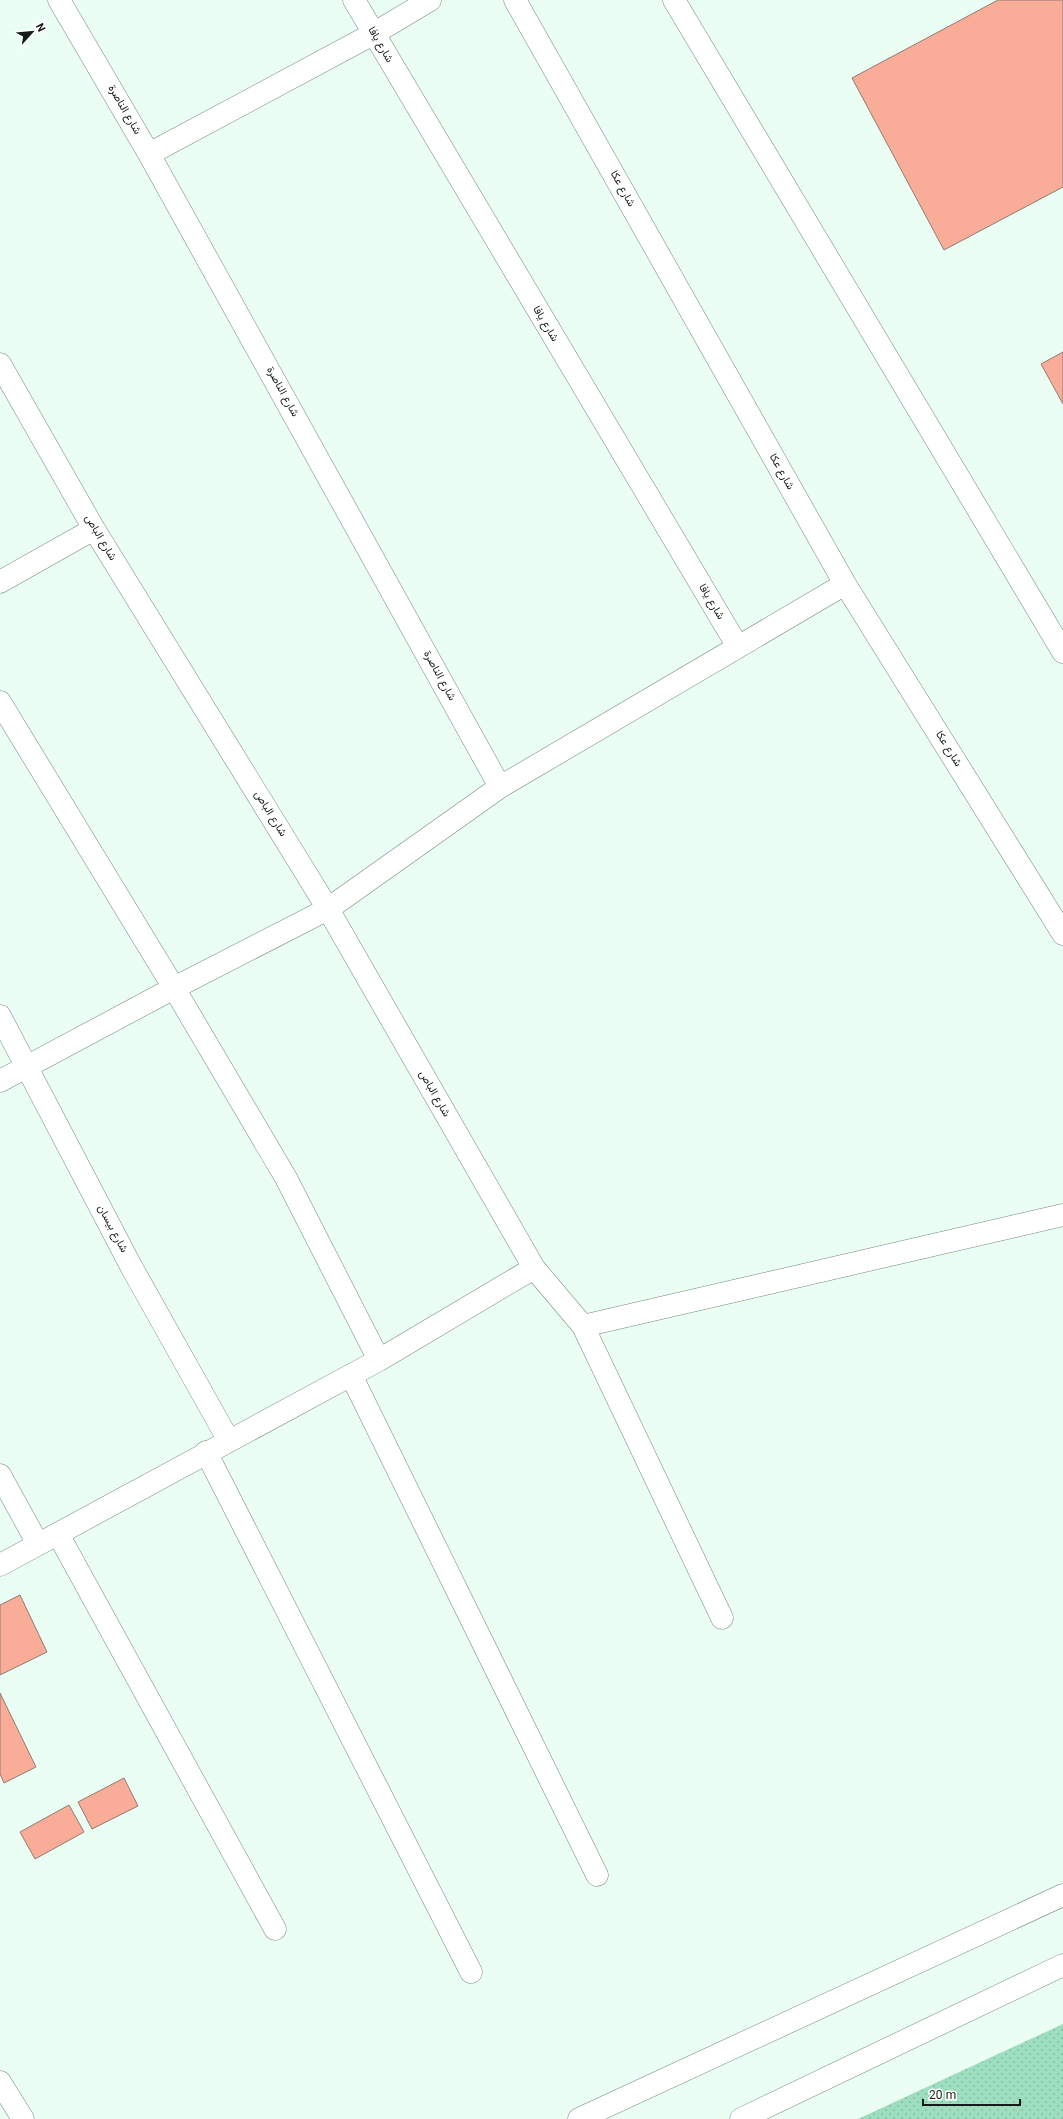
<svg xmlns="http://www.w3.org/2000/svg" width="1063" height="2119" viewBox="0 0 1063 2119" font-family="Georgia,Vazirmatn,serif">
	<style>
		.grass { fill: url(#grass-dots) }
		.building { fill: #f9ad99; stroke: #917a73 }
		.lines { fill: none; stroke-linecap: round; stroke-linejoin: round }
		.minor-casing { stroke: #72897d; stroke-width: 23 }
		.highway-casing { stroke: #72897d; stroke-width: 23 }
		.minor { stroke: #fff; stroke-width: 22 }
		.highway { stroke: #fff; stroke-width: 22 }
		.labels { text-anchor: middle; dominant-baseline: central; stroke-width: 3; stroke-linejoin: round; paint-order: stroke }
		.street-label { font-size: 11px; fill: #131c18; stroke: #fff }
	</style>
	<defs>
		<pattern id="grass-dots" width="8" height="8" patternUnits="userSpaceOnUse"><rect width="8" height="8" fill="#9ddebf"/><path d="M2 2h.1M6 6h.1" fill="none" stroke="#86bea3" stroke-width="1.8" stroke-linecap="round"/></pattern>
	</defs>
	<rect width="100%" height="100%" fill="#eafef4"/>
	<path class="grass" d="M1063,2024V2119H858Z"/>
	<path class="building" d="M998,0H1063V187L944,250L852,78Z
		M1063,352V404L1041,364Z
		M20,1595L47,1652L0,1675V1605Z
		M0,1693L36,1767L4,1783L0,1774Z
		M124,1778L138,1806L92,1829L78,1802Z
		M69,1805L84,1832L35,1859L20,1832Z"/>
	<g class="lines">
		<defs>
			<path id="minor" d="M59,0L149,154L500,787
				M354,0L738,647
				M515,0L845,584L1063,934
				M674,0L1063,652
				M149,154L373,34L430,0
				M0,364L94,529L328,909L534,1268L583,1326L1063,1215
				M0,582L94,529
				M0,702L174,988L286,1178L379,1360
				M0,1016L132,1268L229,1441
				M0,1081L174,988L328,909L500,787L845,584
				M583,1326L722,1618
				M351,1375L597,1875
				M206,1452L471,1972
				M0,1475L38,1544
				M58,1534L275,1929
				M0,1565L379,1360L534,1268
				M0,2082L23,2119"/>
			<path id="highway" d="M579,2119L1063,1895
				M741,2119L1063,1965"/>
		</defs>
		<use href="#minor" class="minor-casing"/>
		<use href="#highway" class="highway-casing"/>
		<use href="#minor" class="minor"/>
		<use href="#highway" class="highway"/>
	</g>
	<g class="labels">
		<g class="street-label">
			<text transform="translate(380 45) rotate(60)">شارع يافا</text>
			<text transform="translate(124 110) rotate(60)">شارع الناصرة</text>
			<text transform="translate(622 189) rotate(61)">شارع عكا</text>
			<text transform="translate(545 324) rotate(59)">شارع يافا</text>
			<text transform="translate(282 392) rotate(61)">شارع الناصرة</text>
			<text transform="translate(781 472) rotate(61)">شارع عكا</text>
			<text transform="translate(100 538) rotate(59)">شارع الباص</text>
			<text transform="translate(711 602) rotate(59)">شارع يافا</text>
			<text transform="translate(439 676) rotate(61)">شارع الناصرة</text>
			<text transform="translate(948 749) rotate(58)">شارع عكا</text>
			<text transform="translate(270 814) rotate(58)">شارع الباص</text>
			<text transform="translate(434 1094) rotate(60)">شارع الباص</text>
			<text transform="translate(112 1229) rotate(62)">شارع بيسان</text>
		</g>
	</g>
	<g transform="translate(32 32) rotate(63)" stroke="#ffffff" stroke-width="3" paint-order="stroke">
	<path d="M0-3L7 15L0 10L-7 15Z" fill="#131c18"/>
	<text y="-6" font-size="11" font-weight="bold" text-anchor="middle" fill="#131c18">N</text>
	</g>
	<path d="M923 2099v6h97v-6" fill="none" stroke="#131c18" stroke-width="2"/>
	<text x="929" y="2099" font-size="12" fill="#131c18" stroke="#ffffff" stroke-width="3" paint-order="stroke">20 m</text>
</svg>
